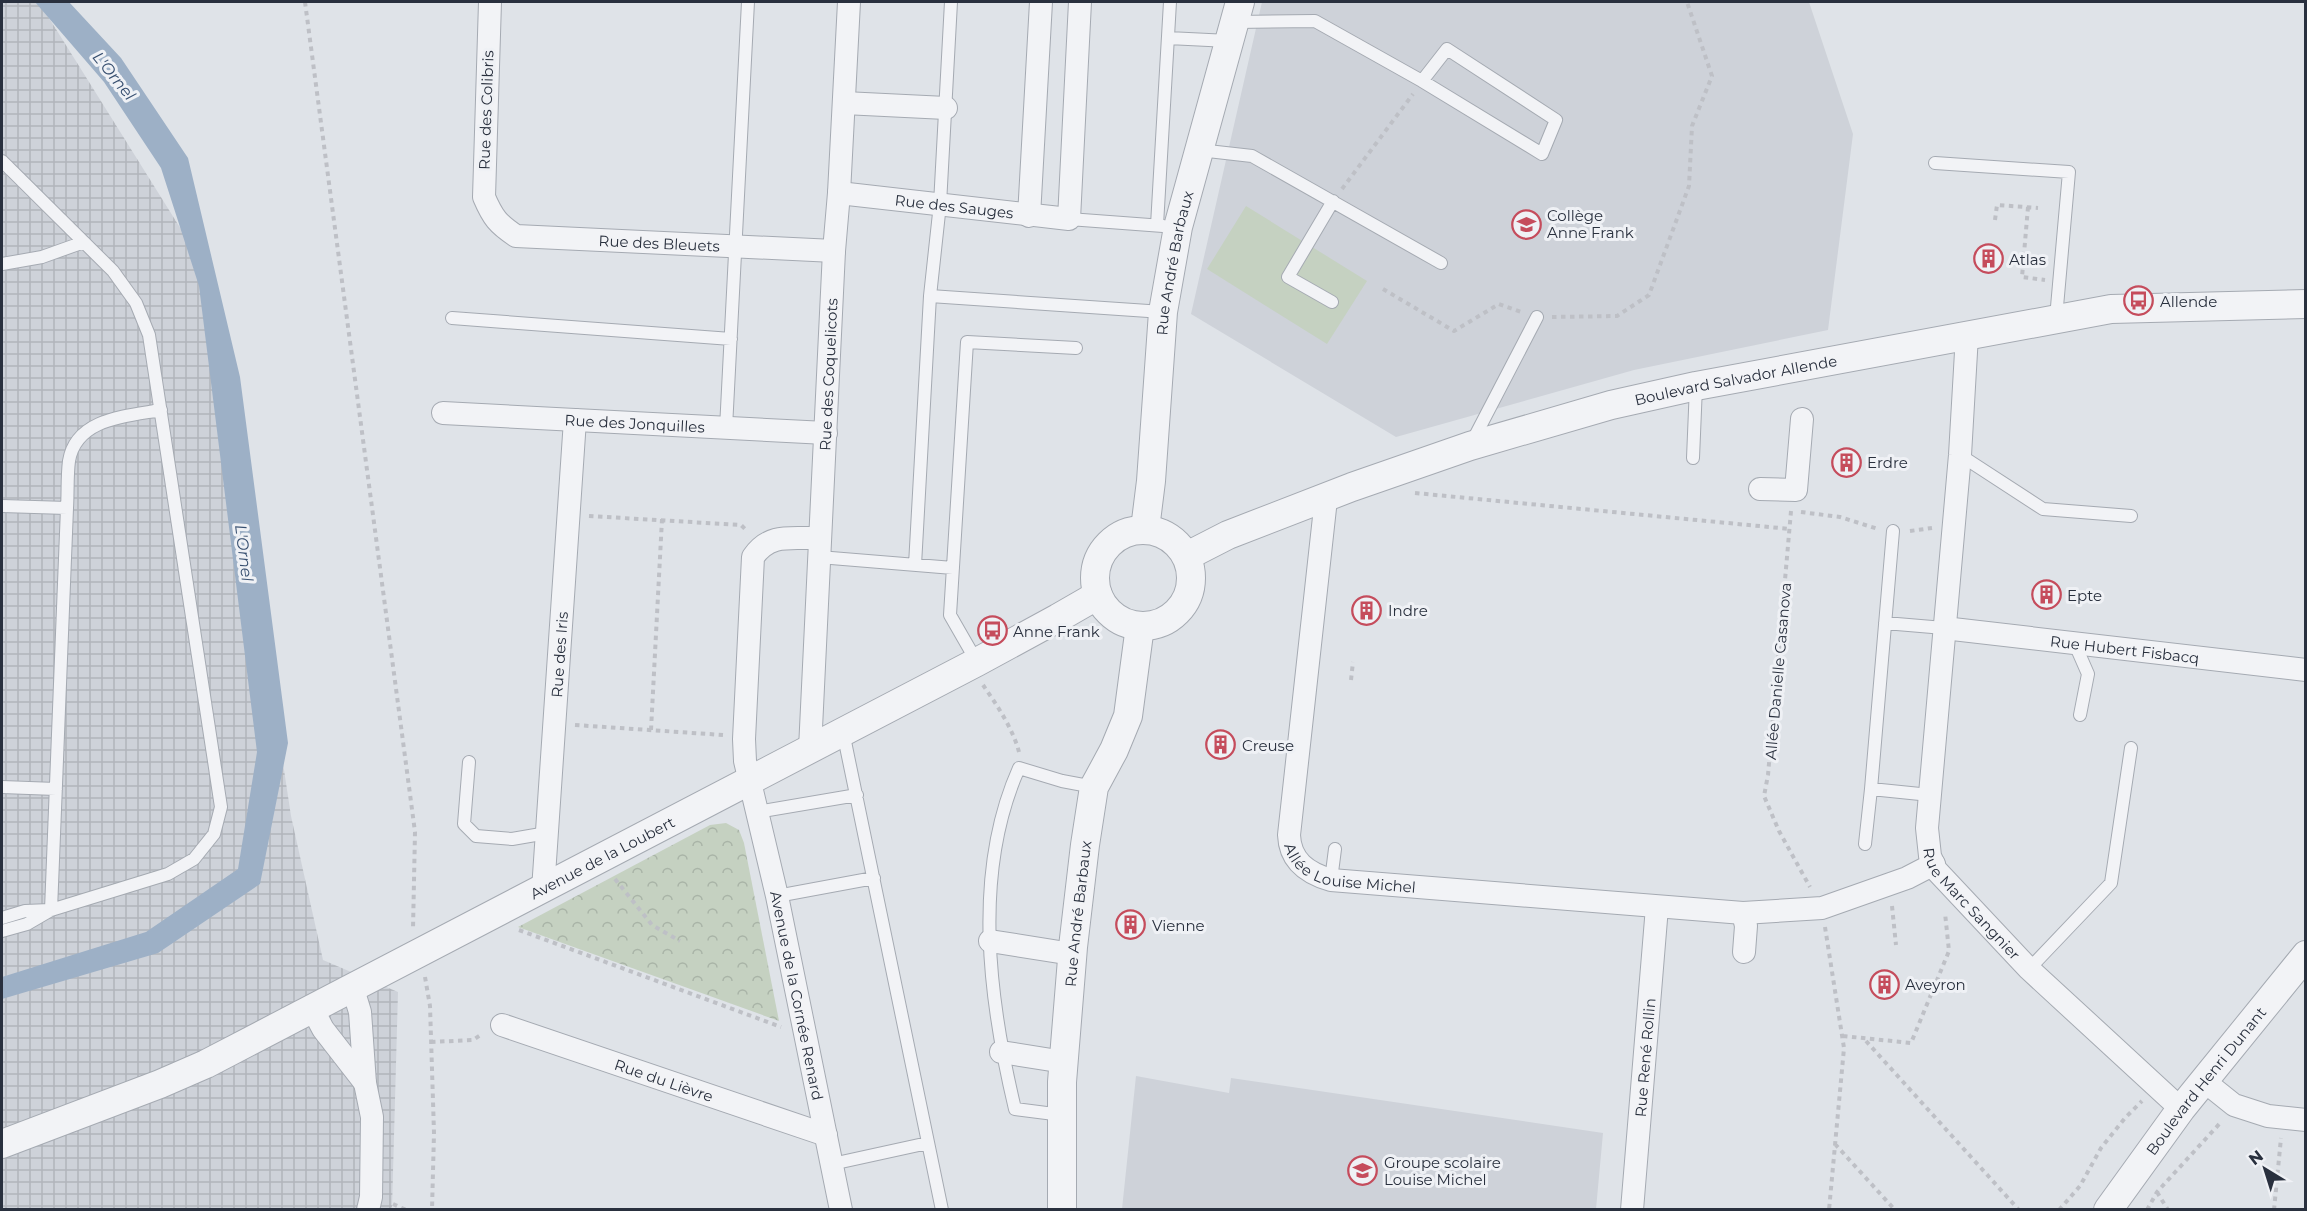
<svg xmlns="http://www.w3.org/2000/svg" width="2307" height="1211" viewBox="0 0 2307 1211" font-family="Montserrat,sans-serif">
	<style>
		.built { fill: #ced2d9 }
		.industrial { fill: url(#industrial-grid) }
		.forest { fill: url(#forest-crowns) }
		.pitch { fill: #c5d1c1 }
		.water { fill: #9db0c6 }
		.lines { fill: none; stroke-linecap: round; stroke-linejoin: round }
		.service-casing { stroke: #a5aab2; stroke-width: 14 }
		.minor-casing { stroke: #a5aab2; stroke-width: 24 }
		.tertiary-casing { stroke: #a5aab2; stroke-width: 30 }
		.path { stroke: #bec0c6; stroke-width: 4; stroke-dasharray: 4.5 4.5; stroke-linecap: butt }
		.service { stroke: #f2f3f6; stroke-width: 12 }
		.minor { stroke: #f2f3f6; stroke-width: 22 }
		.tertiary { stroke: #f2f3f6; stroke-width: 28 }
		.labels { text-anchor: middle; dominant-baseline: central; stroke-width: 6; stroke-linejoin: round; paint-order: stroke }
		.street-label { font-size: 15px; fill: #29303e; stroke: #eff1f5 }
		.poi-label { font-size: 15px; fill: #29303e; stroke: #eff1f5; text-anchor: start }
		.water-label { font-size: 16px; font-style: italic; fill: #364e6f; stroke: #eff1f5 }
	</style>
	<defs>
		<pattern id="industrial-grid" width="8" height="8" patternUnits="userSpaceOnUse" patternTransform="scale(1.5)"><rect width="8" height="8" fill="#ced2d9"/><path d="M0 4h8M4 0v8" fill="none" stroke="#b1b5bb"/></pattern>
		<pattern id="forest-crowns" width="20" height="18" patternUnits="userSpaceOnUse" patternTransform="scale(1.5)"><rect width="20" height="18" fill="#c5d1c1"/><path d="M2 6a3 3 0 1 1 6 0M12 15a3 3 0 1 1 6 0" fill="none" stroke="#a9b4a7"/></pattern>
	</defs>
	<rect width="100%" height="100%" fill="#dfe3e8"/>
	<path class="built" d="M1262,2H1809L1853,134L1828,330L1634,370L1396,437L1191,314Z
		M1136,1076L1229,1093L1231,1078L1603,1133L1596,1209H1122Z"/>
	<path class="industrial" d="M2,2H39L209,274L291,816L323,960L398,992L392,1209L2,1210Z"/>
	<path class="forest" d="M726,823L739,830L744,843L779,1021L518,927L710,825Z"/>
	<path class="pitch" d="M1246,206L1367,281L1327,344L1207,269Z"/>
	<path class="water" d="M35,2H69L121,58L188,158L240,377L288,743L260,884L158,953L2,999V977L146,932L238,869L257,752L199,286L161,168L104,82Z"/>
	<g class="lines">
		<defs>
			<path id="service" d="M1235,22L1315,21L1422,81L1542,154L1556,120L1447,49L1422,81
				M1168,38L1229,41
				M1199,150L1252,156L1441,263
				M2,161L113,271L136,303L149,335L221,807L214,834L194,859L168,874L51,910L27,924L2,931
				M1935,163L2069,172L2056,318
				M1069,219L1163,226
				M1157,225L1170,2
				M2,264L42,257L84,242
				M930,296L1163,312
				M1332,302L1288,277L1333,201
				M452,318L731,339
				M726,428L748,2
				M1472,442L1537,317
				M1960,455L2043,509L2131,516
				M1693,458L1696,386
				M2,506L67,508L51,910
				M67,508C68,493 67,476 69,461C76,418 127,416 161,410
				M819,557L953,568
				M915,565L930,296L940,204L951,2
				M1885,623L1944,628
				M2074,642L2088,674L2080,715
				M977,662L950,615L967,342L1076,348
				M843,732L942,1210
				M469,762L464,824L476,836L512,839L547,833
				M2,787L56,789
				M1871,789L1930,795
				M757,812L857,795
				M1865,844L1871,789L1893,531
				M1331,880L1335,849
				M777,896L874,878
				M2,918L25,911L50,910
				M2029,969L2111,883L2131,748
				M1062,1115L1015,1109C989,1000 972,873 1019,768L1062,781L1094,787
				M832,1164L928,1143"/>
			<g id="minor">
				<path id="s1" d="M490,2L484,197C493,218 498,224 516,236L834,251"/>
				<path d="M844,103L946,108"/>
				<path id="s2" d="M839,193L1069,219L1080,2"/>
				<path d="M1029,216L1041,2"/>
				<path id="s3" d="M1967,335L1960,455L1927,828L1930,856L1936,870L2029,969L2181,1109"/>
				<path id="s4" d="M443,413L826,433"/>
				<path d="M1760,489L1796,490L1802,419"/>
				<path id="s5" d="M1326,499L1289,835C1290,861 1307,873 1331,880L1743,913L1822,908L1907,878L1934,864"/>
				<path id="s6" d="M820,538C792,539 770,532 753,557L744,739L745,761L777,896L841,1210"/>
				<path id="s7" d="M1944,628L2306,670"/>
				<path id="s8" d="M810,749L834,251L839,193L849,2"/>
				<path id="s9" d="M543,890L575,420"/>
				<path d="M1743,913L1746,926L1744,952"/>
				<path d="M990,941L1072,954"/>
				<path d="M353,989L360,1012L365,1083L372,1117L371,1197L368,1210"/>
				<path d="M313,1010L323,1029L365,1083"/>
				<path id="s10" d="M502,1025L826,1135"/>
				<path d="M1001,1052L1064,1062"/>
				<path d="M2204,1081L2234,1105L2268,1116L2306,1120"/>
				<path id="s11" d="M1632,1210L1657,907"/>
			</g>
			<g id="tertiary">
				<path id="s12" d="M1145,529L1151,481L1163,312L1178,227L1240,2"/>
				<circle cx="1143" cy="578" r="48"/>
				<path id="s13" d="M1187,556L1228,535L1352,487L1470,446L1611,405L1696,386L2111,309L2306,304"/>
				<path id="s14" d="M2,1144L160,1084L206,1064L977,662L1058,618L1098,595"/>
				<path id="s15" d="M1062,1210V1082L1073,947L1085,845L1094,787L1114,750L1128,716L1140,626"/>
				<path id="s16" d="M2108,1210L2181,1109L2306,955"/>
			</g>
		</defs>
		<use href="#service" class="service-casing"/>
		<use href="#minor" class="minor-casing"/>
		<use href="#tertiary" class="tertiary-casing"/>
		<path class="path" d="M305,2L415,832L413,929
			M1342,189L1413,94
			M2028,207L2022,277L2045,280
			M1995,220L1997,205L2038,208
			M1383,289L1454,331L1499,304L1521,312
			M1552,317L1617,316L1649,295L1689,186L1692,126L1712,76L1687,2
			M1415,493L1790,529
			M1791,511L1768,775L1764,796L1779,831L1810,887
			M1801,512L1840,517L1878,529
			M589,516L741,525L747,531
			M1910,531L1932,528
			M1351,680L1353,662
			M983,685C997,705 1013,729 1019,752
			M575,725L723,735
			M651,730L662,519
			M615,879L652,925L680,941
			M1892,906L1896,945
			M1825,927L1844,1048L1829,1210
			M519,930L781,1027
			M425,977L430,1006L434,1133L432,1210
			M1843,1036L1911,1043L1949,951L1945,913
			M1866,1041L2019,1210
			M431,1042L473,1040L482,1034
			M1835,1144L1895,1210
			M2157,1192L2168,1210
			M393,1204L406,1210
			M2059,1210L2080,1186L2101,1148L2125,1118L2142,1101
			M2147,1210L2157,1192L2222,1121
			M2274,1210L2281,1138"/>
		<use href="#service" class="service"/>
		<use href="#minor" class="minor"/>
		<use href="#tertiary" class="tertiary"/>
	</g>
	<defs>
		<symbol id="school-ring" viewBox="-11 -11 22 22"><circle r="9.5" fill="#eff1f5" stroke="#c54c5c" stroke-width="1.5"/><path d="M0-5L7-2L0 1L-7-2ZM-4 1L0 2.5L4 1V4Q0 6-4 4Z" fill="#c54c5c"/></symbol>
		<symbol id="building-ring" viewBox="-11 -11 22 22"><circle r="9.5" fill="#eff1f5" stroke="#c54c5c" stroke-width="1.5"/><path d="M-4-6H4V6H1V3H-1V6H-4ZM-2.5-4.3h1.7v1.8h-1.7ZM.8-4.3h1.7v1.8H.8ZM-2.5-1h1.7V.8h-1.7ZM.8-1h1.7V.8H.8Z" fill="#c54c5c"/></symbol>
		<symbol id="bus-ring" viewBox="-11 -11 22 22"><circle r="9.5" fill="#eff1f5" stroke="#c54c5c" stroke-width="1.5"/><path d="M-5-6H5V4H4V6H2V4H-2V6H-4V4H-5ZM-3.5-4V0h7V-4ZM-3.5 1.2v1.5H-2V1.2ZM2 1.2v1.5H3.5V1.2Z" fill="#c54c5c"/></symbol>
	</defs>
	<g fill-rule="evenodd">
		<use href="#school-ring" x="1510" y="208" width="33" height="33"/>
		<use href="#building-ring" x="1972" y="242" width="33" height="33"/>
		<use href="#bus-ring" x="2122" y="284" width="33" height="33"/>
		<use href="#building-ring" x="1830" y="446" width="33" height="33"/>
		<use href="#building-ring" x="2030" y="578" width="33" height="33"/>
		<use href="#building-ring" x="1350" y="594" width="33" height="33"/>
		<use href="#bus-ring" x="976" y="614" width="33" height="33"/>
		<use href="#building-ring" x="1204" y="728" width="33" height="33"/>
		<use href="#building-ring" x="1114" y="908" width="33" height="33"/>
		<use href="#building-ring" x="1868" y="968" width="33" height="33"/>
		<use href="#school-ring" x="1346" y="1154" width="33" height="33"/>
	</g>
	<g class="labels">
		<g class="street-label">
			<text transform="translate(486 110) rotate(-88)">Rue des Colibris</text>
			<text stroke="none"><textPath href="#s2" startOffset="116">Rue des Sauges</textPath></text>
			<text stroke="none"><textPath href="#s1" startOffset="390">Rue des Bleuets</textPath></text>
			<text stroke="none"><textPath href="#s12" startOffset="268">Rue André Barbaux</textPath></text>
			<text stroke="none"><textPath href="#s8" startOffset="375">Rue des Coquelicots</textPath></text>
			<text stroke="none"><textPath href="#s13" startOffset="578">Boulevard Salvador Allende</textPath></text>
			<text stroke="none"><textPath href="#s4" startOffset="192">Rue des Jonquilles</textPath></text>
			<text stroke="none"><textPath href="#s7" startOffset="182">Rue Hubert Fisbacq</textPath></text>
			<text stroke="none"><textPath href="#s9" startOffset="236">Rue des Iris</textPath></text>
			<text transform="translate(1778 671) rotate(-85)">Allée Danielle Casanova</text>
			<text stroke="none"><textPath href="#s14" startOffset="666">Avenue de la Loubert</textPath></text>
			<text stroke="none"><textPath href="#s5" startOffset="418">Allée Louise Michel</textPath></text>
			<text stroke="none"><textPath href="#s3" startOffset="586">Rue Marc Sangnier</textPath></text>
			<text stroke="none"><textPath href="#s15" startOffset="297">Rue André Barbaux</textPath></text>
			<text stroke="none"><textPath href="#s6" startOffset="518">Avenue de la Cornée Renard</textPath></text>
			<text stroke="none"><textPath href="#s11" startOffset="153">Rue René Rollin</textPath></text>
			<text stroke="none"><textPath href="#s10" startOffset="171">Rue du Lièvre</textPath></text>
			<text stroke="none"><textPath href="#s16" startOffset="162">Boulevard Henri Dunant</textPath></text>
		</g>
		<g class="poi-label">
			<text x="1547" y="215">Collège<tspan x="1547" dy="17">Anne Frank</tspan></text>
			<text x="2009" y="259">Atlas</text>
			<text x="2160" y="301">Allende</text>
			<text x="1867" y="462">Erdre</text>
			<text x="2067" y="595">Epte</text>
			<text x="1388" y="610">Indre</text>
			<text x="1013" y="631">Anne Frank</text>
			<text x="1242" y="745">Creuse</text>
			<text x="1152" y="925">Vienne</text>
			<text x="1905" y="984">Aveyron</text>
			<text x="1384" y="1162">Groupe scolaire<tspan x="1384" dy="17">Louise Michel</tspan></text>
		</g>
		<g class="water-label">
			<text transform="translate(114 76) rotate(51)">L'Ornel</text>
			<text transform="translate(244 553) rotate(83)">L'Ornel</text>
		</g>
	</g>
	<rect width="2307" height="1211" fill="none" stroke="#29303e" stroke-width="6"/>
	<g transform="translate(2265 1169) rotate(322)" stroke="#eff1f5" stroke-width="4.5" paint-order="stroke">
	<path d="M0-4.5L10 22L0 15L-10 22Z" fill="#29303e"/>
	<text y="-9" font-size="16" font-weight="bold" text-anchor="middle" fill="#29303e">N</text>
	</g>
</svg>
